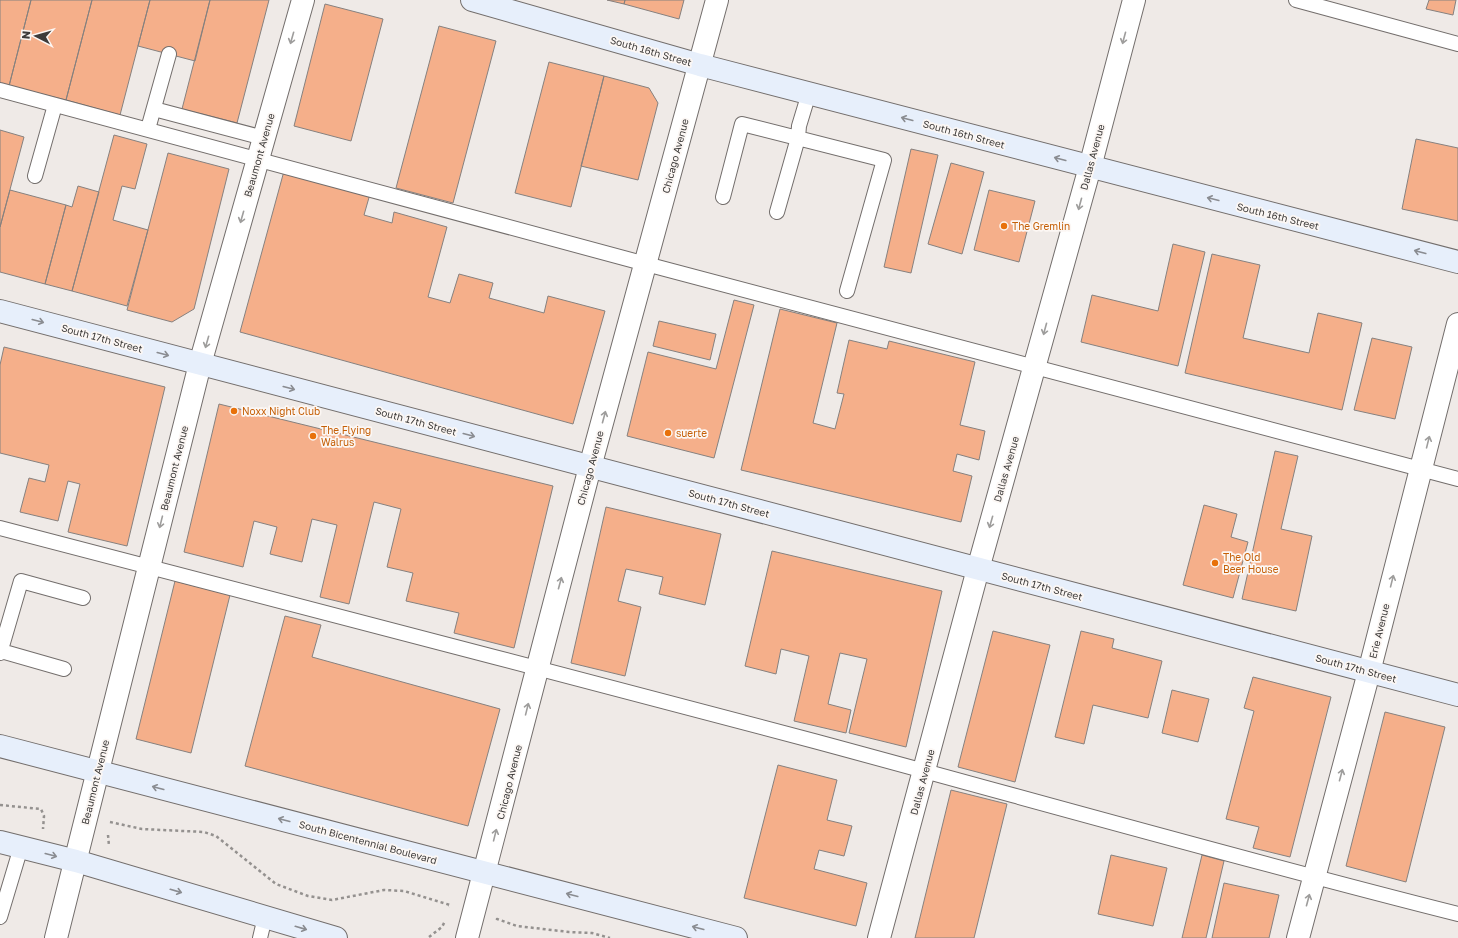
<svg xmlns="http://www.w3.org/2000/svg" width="1458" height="938" viewBox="0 0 1458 938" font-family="'Golos Text',sans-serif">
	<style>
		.building { fill: #f5af8a; stroke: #86817f }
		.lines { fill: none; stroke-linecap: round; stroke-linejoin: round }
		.lane-casing { stroke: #736e6c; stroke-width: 16 }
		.street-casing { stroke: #736e6c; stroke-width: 24 }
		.secondary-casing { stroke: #736e6c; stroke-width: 24 }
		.path { stroke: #94918f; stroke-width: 2.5; stroke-dasharray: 3 3; stroke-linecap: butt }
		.lane { stroke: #fff; stroke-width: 14 }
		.street { stroke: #fff; stroke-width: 22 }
		.secondary { stroke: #e7effb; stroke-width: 22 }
		.oneway { stroke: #9e9d9c }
		.oneway2 { stroke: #8a8c91 }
		.food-dot { fill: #e8710a; stroke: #fcf7f4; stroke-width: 1.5 }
		.labels { text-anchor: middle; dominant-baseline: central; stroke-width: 3.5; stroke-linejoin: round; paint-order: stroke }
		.street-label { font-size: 10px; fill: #3d3b3a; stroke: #fcf7f4 }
		.food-label { font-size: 10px; fill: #c56008; stroke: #fcf7f4; text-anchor: start }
	</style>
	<rect width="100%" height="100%" fill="#efeae7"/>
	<path class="building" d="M0,0H31L9,86L0,83Z
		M31,0H92L66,100L9,86Z
		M92,0H150L120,115L66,100Z
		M150,0H210L195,61L138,46Z
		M210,0H269L237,123L182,109Z
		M607,0H625L624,4Z
		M625,0H684L679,19L624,4Z
		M1429,0H1456L1453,15L1426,9Z
		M325,4L383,19L351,141L294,126Z
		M439,26L496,41L453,203L396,188Z
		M549,62L604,76L571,207L515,193Z
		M604,76L649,88L658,103L638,180L581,166Z
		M0,130L24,137L0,227Z
		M114,135L147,144L135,189L122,186L113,220L148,230L127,306L72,291Z
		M1416,139L1458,148V221L1402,209Z
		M911,149L938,155L911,273L884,267Z
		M168,153L229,169L194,309L172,322L127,310Z
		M951,163L984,172L962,254L928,244Z
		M284,171L370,194L364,215L392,223L394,212L447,227L428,297L450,303L459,274L493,283L489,298L544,313L548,296L605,311L573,424L240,332Z
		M78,186L99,192L72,291L45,284L66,205L72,207Z
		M10,190L66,205L45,284L0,272V227Z
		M989,190L1035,201L1019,262L974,250Z
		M1173,244L1205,252L1178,366L1081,342L1092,295L1158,311Z
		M1212,254L1260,265L1243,338L1309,353L1318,313L1362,323L1342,410L1185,373Z
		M734,300L754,305L714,458L627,436L648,352L716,369Z
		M780,309L837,323L813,423L835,429L844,394L837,393L849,340L887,349L889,341L975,362L960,425L985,431L979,460L957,454L953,471L972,476L961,522L741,470Z
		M659,321L716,334L710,360L653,346Z
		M1372,338L1412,347L1395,419L1354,410Z
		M4,347L165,387L127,546L68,532L80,484L68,481L58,521L20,512L29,478L45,482L49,465L0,453V365Z
		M219,404L553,486L514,648L454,633L459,613L406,601L413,573L387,567L401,509L374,502L349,604L320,597L337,525L312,519L302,562L270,554L277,527L254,521L243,567L184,552Z
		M1275,451L1298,456L1281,529L1312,536L1296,611L1242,599Z
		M1204,505L1237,514L1231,537L1248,542L1233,598L1183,585Z
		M606,507L721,534L705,605L659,594L663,577L626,569L618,601L641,607L625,676L571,663Z
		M772,551L942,591L906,747L849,733L867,659L840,653L828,704L851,710L846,733L794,721L809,656L781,649L776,674L745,666Z
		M175,581L230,595L191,753L136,739Z
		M285,616L321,625L312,657L500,709L468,826L245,766Z
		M993,631L1050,645L1015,782L958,767Z
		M1081,631L1114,639L1112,648L1162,661L1148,718L1093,705L1084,744L1055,737Z
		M1253,677L1331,697L1290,857L1253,848L1259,827L1226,819L1254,711L1244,708Z
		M1172,690L1209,699L1198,742L1162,733Z
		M1385,712L1445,727L1406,882L1346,866Z
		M778,765L837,780L827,820L852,826L844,856L819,850L814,869L867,883L856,926L744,898Z
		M951,790L1007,804L974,938H915Z
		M1111,855L1167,868L1153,926L1098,914Z
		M1202,855L1224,861L1206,938H1182Z
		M1224,883L1279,895L1269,938H1212Z"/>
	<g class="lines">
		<defs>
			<path id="lane" d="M1296,0L1458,44
				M0,90L646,264L1458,479
				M154,109L264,138
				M148,129L169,54
				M35,176L55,105
				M723,197L742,124L884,160L847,291
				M777,212L798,138L799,126L809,93
				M0,528C271,599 543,669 814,741C1029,799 1243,860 1458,914
				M1,651L64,669
				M0,653L21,581L83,598
				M0,917L21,847
				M260,938L265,917"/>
			<path id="street" d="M56,938L200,364L303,0
				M467,938L590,467L717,0
				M879,938L978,569L1090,167L1134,0
				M1298,938L1369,672L1458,324"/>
			<path id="secondary" d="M472,0L700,65L1458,262
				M0,311L1458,695
				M0,746L736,938
				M0,842L76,861L336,938"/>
		</defs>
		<use href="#lane" class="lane-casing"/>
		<use href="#street" class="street-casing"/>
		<use href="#secondary" class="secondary-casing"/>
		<path class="path" d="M0,805L41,809L44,816L43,829
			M110,822L142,829L204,832L216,836L276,884L308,896L332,900L384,890L404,891L450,905L449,907
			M108,835L109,846
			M497,920V919L517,926L569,932L592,933L610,938
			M429,937L442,927L445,921"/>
		<use href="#lane" class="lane"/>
		<use href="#street" class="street"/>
		<use href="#secondary" class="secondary"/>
	</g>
	<defs><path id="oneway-shaft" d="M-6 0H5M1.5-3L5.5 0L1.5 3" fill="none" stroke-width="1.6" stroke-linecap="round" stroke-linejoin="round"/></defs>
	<g class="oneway">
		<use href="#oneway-shaft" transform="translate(292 38) rotate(106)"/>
		<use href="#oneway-shaft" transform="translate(1124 38) rotate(105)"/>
		<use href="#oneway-shaft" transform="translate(1080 204) rotate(105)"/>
		<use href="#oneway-shaft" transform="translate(242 217) rotate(106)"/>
		<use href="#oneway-shaft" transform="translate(1045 329) rotate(105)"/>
		<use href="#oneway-shaft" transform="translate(207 342) rotate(106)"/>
		<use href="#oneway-shaft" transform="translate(604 417) rotate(-75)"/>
		<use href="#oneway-shaft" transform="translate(1428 442) rotate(-76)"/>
		<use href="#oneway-shaft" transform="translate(161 522) rotate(104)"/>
		<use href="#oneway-shaft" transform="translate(991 522) rotate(106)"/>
		<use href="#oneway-shaft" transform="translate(1392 581) rotate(-76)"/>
		<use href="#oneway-shaft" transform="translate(560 583) rotate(-75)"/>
		<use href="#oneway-shaft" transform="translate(527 709) rotate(-76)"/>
		<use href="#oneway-shaft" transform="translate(1341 775) rotate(-75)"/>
		<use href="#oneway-shaft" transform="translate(495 835) rotate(-76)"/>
		<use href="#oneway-shaft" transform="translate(1308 900) rotate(-75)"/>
	</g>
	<g class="oneway2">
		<use href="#oneway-shaft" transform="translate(907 119) rotate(-165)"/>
		<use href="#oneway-shaft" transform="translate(1060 159) rotate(-165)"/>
		<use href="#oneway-shaft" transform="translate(1213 199) rotate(-166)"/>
		<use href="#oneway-shaft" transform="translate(1420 252) rotate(-165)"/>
		<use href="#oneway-shaft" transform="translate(38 321) rotate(15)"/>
		<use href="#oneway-shaft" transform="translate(163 354) rotate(15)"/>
		<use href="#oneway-shaft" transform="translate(289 388) rotate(15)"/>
		<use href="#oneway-shaft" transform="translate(469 435) rotate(15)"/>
		<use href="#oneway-shaft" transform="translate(158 788) rotate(-165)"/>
		<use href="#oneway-shaft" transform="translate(284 820) rotate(-165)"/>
		<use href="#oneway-shaft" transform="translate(51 855) rotate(15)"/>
		<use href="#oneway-shaft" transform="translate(176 891) rotate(16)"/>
		<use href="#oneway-shaft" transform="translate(572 895) rotate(-165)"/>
		<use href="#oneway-shaft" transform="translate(301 928) rotate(16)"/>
		<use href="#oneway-shaft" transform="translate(698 928) rotate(-165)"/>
	</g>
	<g class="food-dot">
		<circle cx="1004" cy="226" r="4"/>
		<circle cx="234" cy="411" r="4"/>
		<circle cx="668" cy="433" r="4"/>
		<circle cx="313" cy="436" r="4"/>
		<circle cx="1215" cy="563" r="4"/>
	</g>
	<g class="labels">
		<g class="street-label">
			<text transform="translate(651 51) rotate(16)">South 16th Street</text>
			<text transform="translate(964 134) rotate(15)">South 16th Street</text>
			<text transform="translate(259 155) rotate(-74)">Beaumont Avenue</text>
			<text transform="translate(675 156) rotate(-75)">Chicago Avenue</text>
			<text transform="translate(1092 157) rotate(-75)">Dallas Avenue</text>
			<text transform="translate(1278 216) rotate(14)">South 16th Street</text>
			<text transform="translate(102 338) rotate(15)">South 17th Street</text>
			<text transform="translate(416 421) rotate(15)">South 17th Street</text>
			<text transform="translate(174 468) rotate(-76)">Beaumont Avenue</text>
			<text transform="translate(590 468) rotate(-75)">Chicago Avenue</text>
			<text transform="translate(1006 469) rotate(-74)">Dallas Avenue</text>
			<text transform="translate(729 503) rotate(15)">South 17th Street</text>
			<text transform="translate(1042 586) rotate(15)">South 17th Street</text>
			<text transform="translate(1379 631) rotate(-76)">Erie Avenue</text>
			<text transform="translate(1356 668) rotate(15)">South 17th Street</text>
			<text transform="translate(95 782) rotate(-76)">Beaumont Avenue</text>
			<text transform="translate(509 782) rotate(-76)">Chicago Avenue</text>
			<text transform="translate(922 782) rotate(-75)">Dallas Avenue</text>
			<text transform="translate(368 842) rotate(15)">South Bicentennial Boulevard</text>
		</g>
		<g class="food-label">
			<text x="1012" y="226">The Gremlin</text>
			<text x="242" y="411">Noxx Night Club</text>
			<text x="321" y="430">The Flying<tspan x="321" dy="12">Walrus</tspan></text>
			<text x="676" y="433">suerte</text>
			<text x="1223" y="557">The Old<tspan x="1223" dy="12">Beer House</tspan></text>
		</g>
	</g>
	<g transform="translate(36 36) rotate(276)" stroke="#fcf7f4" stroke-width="3" paint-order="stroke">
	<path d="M0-3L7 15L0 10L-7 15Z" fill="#3d3b3a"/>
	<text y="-6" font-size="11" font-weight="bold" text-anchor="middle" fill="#3d3b3a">N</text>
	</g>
</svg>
